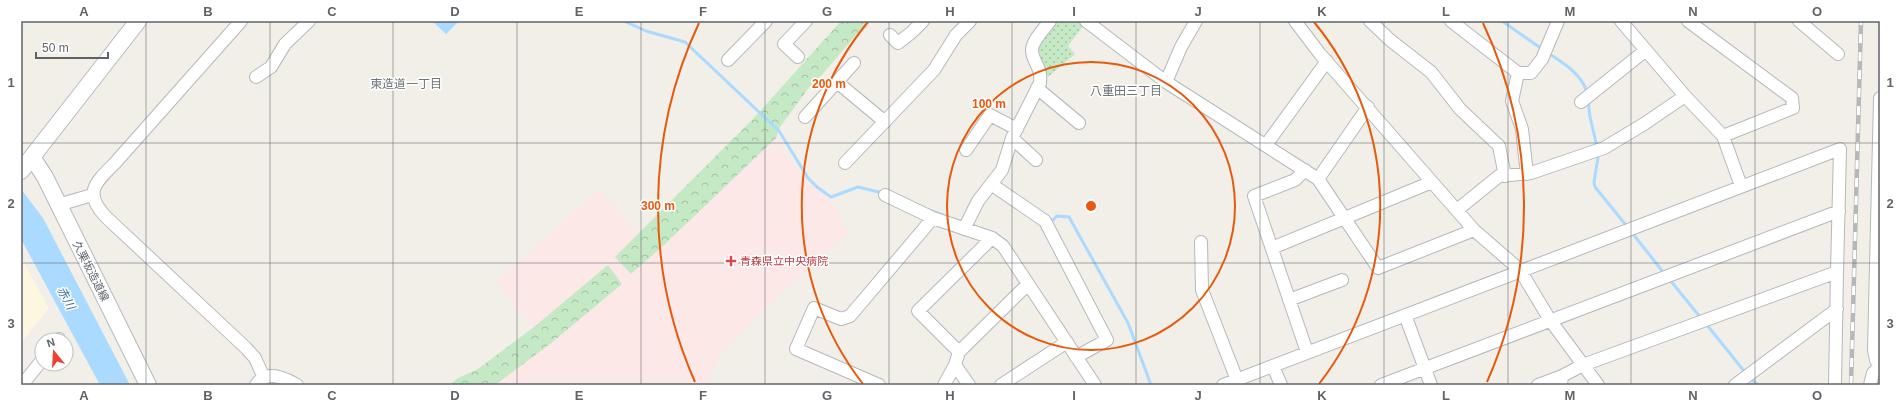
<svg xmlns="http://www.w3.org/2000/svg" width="1901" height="406" viewBox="0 0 1901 406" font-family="Helvetica,'Noto Sans JP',sans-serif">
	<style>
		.commercial { fill: #fef7e0 }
		.medical { fill: #fce8e6 }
		.grass { fill: url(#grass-dots) }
		.forest { fill: url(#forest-crowns) }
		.water { fill: #aadaff }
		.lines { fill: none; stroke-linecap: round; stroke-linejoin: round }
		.stream { stroke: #aadaff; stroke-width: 3 }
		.street-casing { stroke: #b5b8bc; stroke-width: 14 }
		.secondary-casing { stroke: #b6babf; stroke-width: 18 }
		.street { stroke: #fff; stroke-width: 12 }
		.secondary { stroke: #fff; stroke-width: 16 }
		.rail-casing { stroke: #b6b7b8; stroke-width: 4.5 }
		.rail { stroke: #fff; stroke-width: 3; stroke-dasharray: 9; stroke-linecap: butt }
		.grid { fill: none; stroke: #5f6368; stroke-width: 1; stroke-opacity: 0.55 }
		.ring { fill: none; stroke: #e8590c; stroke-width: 2 }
		.health-dot { fill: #e0444e; stroke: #fff; stroke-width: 1.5 }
		.labels { text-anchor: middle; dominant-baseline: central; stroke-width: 3; stroke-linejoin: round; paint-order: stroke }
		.health-label { font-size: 11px; fill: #be3a42; stroke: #fff; text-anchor: start }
		.street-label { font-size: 11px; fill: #5f6368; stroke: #fff }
		.neighbourhood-label { font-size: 12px; fill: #70757a; stroke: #fff }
		.water-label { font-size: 12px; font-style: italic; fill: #4174aa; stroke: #fff }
		.centre { fill: #e8590c; stroke: #fff; stroke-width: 2 }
		.ring-label { font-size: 12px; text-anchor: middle; font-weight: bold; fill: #e8590c; stroke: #fff; stroke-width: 3; stroke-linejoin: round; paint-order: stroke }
		.neatline { fill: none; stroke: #5f6368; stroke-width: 1.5 }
		.grid-label { font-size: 13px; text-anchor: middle; font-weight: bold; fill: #5f6368 }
	</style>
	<defs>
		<pattern id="grass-dots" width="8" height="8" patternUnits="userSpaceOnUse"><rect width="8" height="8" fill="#c5e8c5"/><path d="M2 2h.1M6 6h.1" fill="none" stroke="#a3c0a4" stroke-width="1.8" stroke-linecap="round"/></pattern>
		<pattern id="forest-crowns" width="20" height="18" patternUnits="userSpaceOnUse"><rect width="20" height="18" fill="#c5e8c5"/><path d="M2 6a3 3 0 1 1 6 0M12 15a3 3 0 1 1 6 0" fill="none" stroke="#a3c0a4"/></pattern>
	</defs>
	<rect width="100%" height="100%" fill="#f1efe8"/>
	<path class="commercial" d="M21,258L49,308L21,343Z"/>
	<path class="medical" d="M776,138L806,181L830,199L848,233L766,307L723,352L705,385H495L550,344L622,284L607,266L534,327L495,281L541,243L598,189L640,234L615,257L631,274L664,245Z"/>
	<path class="grass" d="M1057,21H1078L1084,25L1068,46L1075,54L1048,77L1040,57L1038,46Z"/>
	<path class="forest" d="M841,21H868L820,77L813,82L780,127L776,138L664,245L631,274L615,257L753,119Z
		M608,265L622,284L550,344L495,385H449L458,378L478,369L534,327Z"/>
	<path class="water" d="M432,21H459L446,34Z
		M21,189L43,218L130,385H100L21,239Z"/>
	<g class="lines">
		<path class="stream" d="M624,21L646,31L685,42L779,131L808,178L817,187L831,197L858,187L883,193
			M1502,21L1542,49
			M1551,55C1566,65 1581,74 1587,92
			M1588,100L1590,117L1597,147
			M1598,157L1594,182L1595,187L1625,224
			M929,210L943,215
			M1049,224L1057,216L1069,217L1128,323L1151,385
			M1633,234L1663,272
			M1670,280L1700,317
			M1707,325L1744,371
			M1752,380L1758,385"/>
		<defs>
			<path id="street" d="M241,21L115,163C95,183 83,193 106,217L246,348L255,358L264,378
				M1086,21L1166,82L1318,179L1378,268L1474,230
				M1295,21L1320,54L1474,230L1520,270L1550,320L1598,385
				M1370,21L1390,40L1431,72L1460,109L1499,146L1505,176
				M1451,21L1518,73
				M1621,21L1685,96L1723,136L1741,186
				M1688,21L1792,98L1793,108L1723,136
				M1799,21L1838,54
				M890,35L898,43L912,32L923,21
				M798,57L784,44L806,21
				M728,60L766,21
				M256,77L271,67L285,44L309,21
				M837,82L885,122
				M1166,82L1181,47L1196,21
				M1037,88L1079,123
				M1581,102L1646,50
				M805,117L854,63
				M1012,138L1036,160
				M1266,145L1327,61
				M966,150L990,115L1017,129
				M845,163L934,70L956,35L970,21
				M1305,170L1295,180L1254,196L1307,352
				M1527,174L1522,129L1512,101L1518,73H1531L1542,59L1558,21
				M1318,179L1368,107
				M991,184L1045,221L1107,340L1076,357
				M885,195L933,218L992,238L1003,246L1095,385
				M58,205L92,195
				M1457,210L1499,176L1531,173L1604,148L1644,124L1685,96
				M964,229L978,201L1002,170L1012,138L1040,83C1042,66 1032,62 1032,50C1032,41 1044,29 1050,21
				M1201,242L1202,290L1237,380
				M1272,248L1432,182
				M1289,300L1342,280
				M1405,315L1431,385
				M59,340V339
				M959,352L918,311L992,238
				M955,365L969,385
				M1273,366L1281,385
				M1880,367L1876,360L1874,350L1880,98
				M22,385L42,360
				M256,385C266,369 285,378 297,385
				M879,385L796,349L814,308L841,319L850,316L933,218
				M944,385L955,365L959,352L1028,284
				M1001,385L1067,342
				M1223,385L1840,149L1837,272L1583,365L1562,376L1561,385
				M1381,385L1839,211
				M1538,385L1562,376
				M1735,385L1837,309
				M1835,385L1837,272
				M1870,385L1873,373L1880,367"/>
			<path id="secondary" d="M32,157L45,177L148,385
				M21,171L138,21"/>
		</defs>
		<use href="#street" class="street-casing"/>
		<use href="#secondary" class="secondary-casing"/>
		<use href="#street" class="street"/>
		<use href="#secondary" class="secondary"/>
		<defs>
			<path id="rail" d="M1851,385L1861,21"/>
		</defs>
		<use href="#rail" class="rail-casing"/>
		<use href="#rail" class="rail"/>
	</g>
	<path class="grid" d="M146,21V385M270,21V385M393,21V385M517,21V385M641,21V385M765,21V385M889,21V385M1012,21V385M1136,21V385M1260,21V385M1384,21V385M1508,21V385M1631,21V385M1755,21V385M21,143H1880M21,263H1880"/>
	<g class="ring">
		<circle cx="1091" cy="206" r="144"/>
		<path d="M863 384A289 289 0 0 1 868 22M1314 22A289 289 0 0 1 1319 384"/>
		<path d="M695 382A433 433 0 0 1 699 23M1483 23A433 433 0 0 1 1487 382"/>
	</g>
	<path class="health-dot" d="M729 255h4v4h4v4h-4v4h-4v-4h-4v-4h4z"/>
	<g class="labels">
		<g class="health-label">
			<text x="740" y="261">青森県立中央病院</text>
		</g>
		<g class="street-label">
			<text transform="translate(91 271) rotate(63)">久栗坂造道線</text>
		</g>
		<g class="neighbourhood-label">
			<text x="406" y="84">東造道一丁目</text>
			<text x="1126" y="91">八重田三丁目</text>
		</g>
		<g class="water-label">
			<text transform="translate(66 298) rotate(62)">赤川</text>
		</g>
	</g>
	<circle cx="1091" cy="206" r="6" class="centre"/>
	<g class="ring-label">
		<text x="829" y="88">200 m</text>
		<text x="989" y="108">100 m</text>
		<text x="658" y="210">300 m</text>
	</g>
	<rect width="1901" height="406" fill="none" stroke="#ffffff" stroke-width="44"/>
	<g transform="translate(54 352) rotate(342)"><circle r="19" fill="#ffffff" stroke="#bfc1c3"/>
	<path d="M0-3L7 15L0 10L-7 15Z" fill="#ea4335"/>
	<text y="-6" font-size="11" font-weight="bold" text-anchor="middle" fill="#5f6368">N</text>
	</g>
	<path d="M36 52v6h72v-6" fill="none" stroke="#5f6368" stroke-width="2"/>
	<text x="42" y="52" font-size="12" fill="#5f6368" stroke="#ffffff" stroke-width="3" paint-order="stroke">50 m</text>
	<rect x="22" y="22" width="1857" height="362" class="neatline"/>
	<g class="grid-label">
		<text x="84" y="16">A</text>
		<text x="208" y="16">B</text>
		<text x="332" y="16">C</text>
		<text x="455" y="16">D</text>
		<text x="579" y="16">E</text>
		<text x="703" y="16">F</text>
		<text x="827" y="16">G</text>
		<text x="950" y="16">H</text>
		<text x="1074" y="16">I</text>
		<text x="1198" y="16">J</text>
		<text x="1322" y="16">K</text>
		<text x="1446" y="16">L</text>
		<text x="1570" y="16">M</text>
		<text x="1693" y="16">N</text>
		<text x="1817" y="16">O</text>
		<text x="11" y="87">1</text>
		<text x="1890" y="87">1</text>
		<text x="11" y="208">2</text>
		<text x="1890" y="208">2</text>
		<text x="11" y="328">3</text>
		<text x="1890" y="328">3</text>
		<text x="84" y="400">A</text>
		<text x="208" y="400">B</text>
		<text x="332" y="400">C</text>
		<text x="455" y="400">D</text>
		<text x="579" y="400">E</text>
		<text x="703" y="400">F</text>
		<text x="827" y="400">G</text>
		<text x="950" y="400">H</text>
		<text x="1074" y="400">I</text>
		<text x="1198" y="400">J</text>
		<text x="1322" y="400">K</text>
		<text x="1446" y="400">L</text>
		<text x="1570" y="400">M</text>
		<text x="1693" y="400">N</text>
		<text x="1817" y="400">O</text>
	</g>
</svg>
